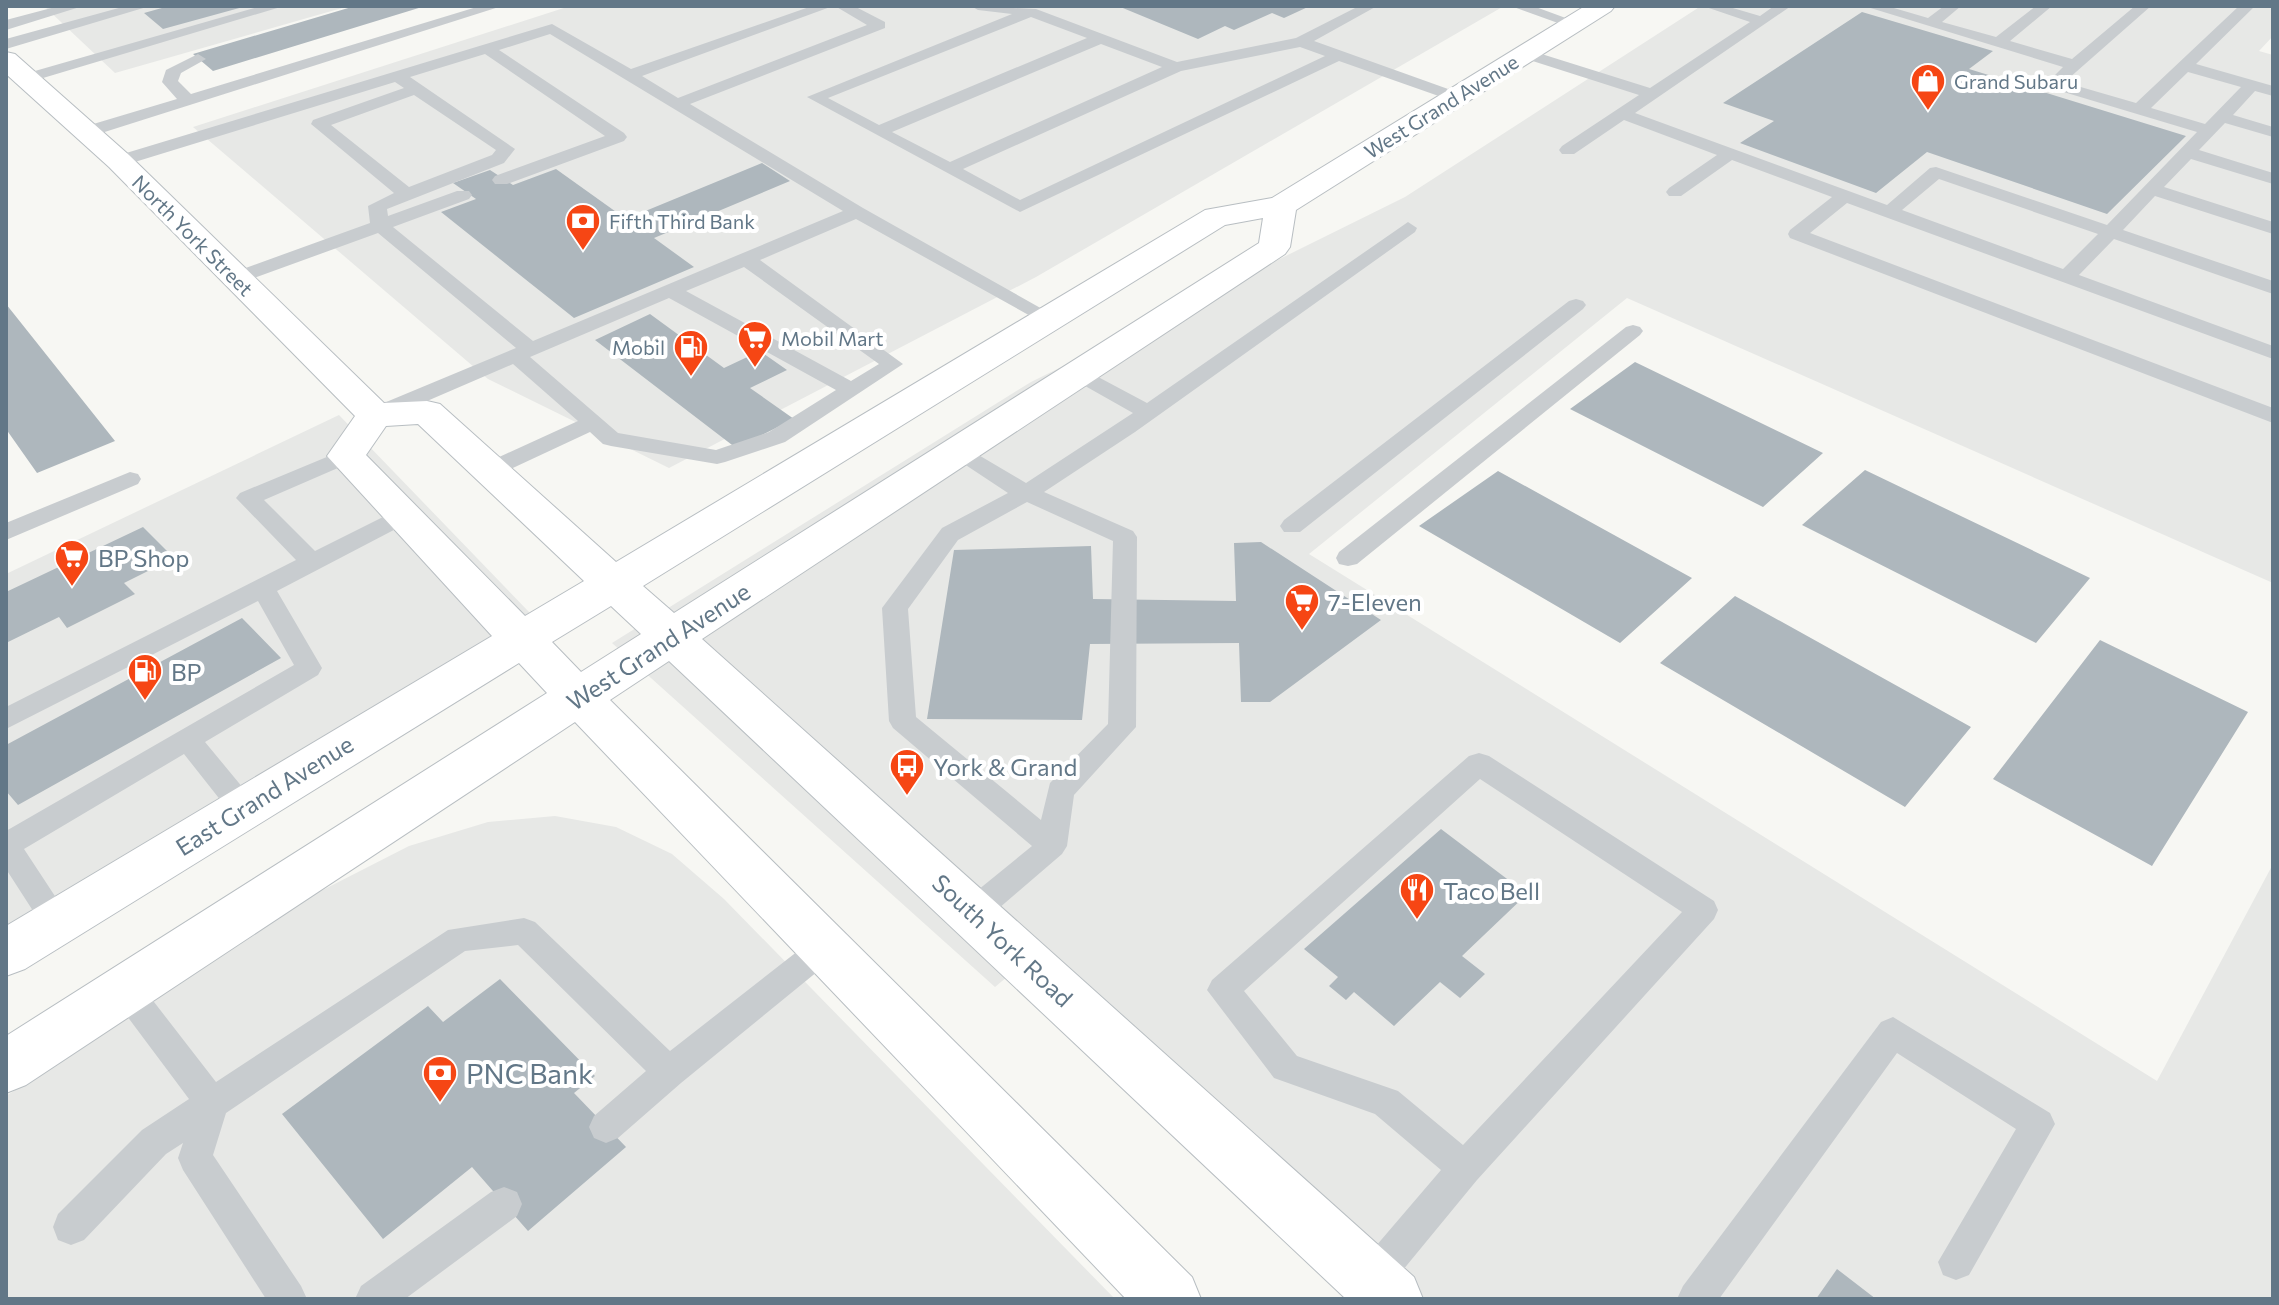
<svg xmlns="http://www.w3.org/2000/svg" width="2279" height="1305" viewBox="0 0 2279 1305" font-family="Commissioner,sans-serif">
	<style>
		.built { fill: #e7e8e6 }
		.building { fill: #aeb7bd }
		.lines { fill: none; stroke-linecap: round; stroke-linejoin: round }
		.secondary-casing { stroke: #b8bec2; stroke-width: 2 }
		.lane { fill: #c8cccf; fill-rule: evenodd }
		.secondary { fill: #fff; fill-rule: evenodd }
		.labels { text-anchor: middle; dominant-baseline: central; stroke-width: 8; stroke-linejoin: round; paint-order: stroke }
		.far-poi-label { font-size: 20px; fill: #627787; stroke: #fff; text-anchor: start }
		.far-street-label { font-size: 20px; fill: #627787; stroke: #fff }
		.poi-label { font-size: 24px; fill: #627787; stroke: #fff; text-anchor: start }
		.street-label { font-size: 24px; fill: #627787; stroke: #fff }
		.near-poi-label { font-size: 28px; fill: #627787; stroke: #fff; text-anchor: start }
	</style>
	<rect width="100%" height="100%" fill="#f7f7f3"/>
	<path class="built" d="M44,6H349L115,73Z
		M570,6H1504L1036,277L669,468L488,379L193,127Z
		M1701,6H2273V36L2259,51L2273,55V583L1627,298L1309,554L2157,1081L2273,864V1299H1414L1037,952L995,987L612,643L1031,382L1405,197Z
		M339,415L556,640L6,975V574Z
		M555,816L616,827L672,854L724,899L1115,1299H6V1096L315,894L409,846L488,822Z"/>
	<path class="building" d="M169,6H243V7L163,29L144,13Z
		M355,6L422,7L213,71L193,54Z
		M1118,6H1310L1284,18L1272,13L1234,30L1225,26L1198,39Z
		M1862,12L1993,51L1969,69L2186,136L2107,214L1927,152L1876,193L1740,143L1774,121L1723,103Z
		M762,163L790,181L654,238L694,267L574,318L441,212L476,199L453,183L490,170L513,185L556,169L626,219Z
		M6,304L115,441L37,473L6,429Z
		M650,314L724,368L760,351L787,370L750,388L794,419L736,448L595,340Z
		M1635,362L1823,453L1763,507L1570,409Z
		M1865,470L2090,578L2036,643L1802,525Z
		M1498,471L1692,578L1620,643L1419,526Z
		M143,527L174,558L124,583L135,594L67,628L59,617L6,643V592Z
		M1261,542L1381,620L1270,702H1241L1239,643L1090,644L1082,720L927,719L954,550L1091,546L1093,599L1236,601L1234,543Z
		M1735,596L1971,727L1905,807L1660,663Z
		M242,618L281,658L18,805L6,791V745Z
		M2100,640L2248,712L2152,866L1993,779Z
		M1441,829L1527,894L1462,956L1485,974L1460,998L1440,982L1394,1026L1354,992L1346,1000L1329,986L1338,977L1304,949Z
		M500,979L595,1076L574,1093L626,1147L528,1231L472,1167L383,1239L282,1114L428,1006L443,1022Z
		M1837,1269L1876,1299H1816Z"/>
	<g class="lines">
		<defs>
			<path id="secondary" d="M1585,6H1615L1611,11L1296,210L1290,247L1285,254L702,639L1414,1277L1423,1299H1346L669,661L610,700L1192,1277L1201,1299H1126L575,722L26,1085L6,1093V1036L547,693L519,663L25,969L6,976V926L492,636L327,456L355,416L109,167L6,74V52L15,54L129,155L384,403L427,401L440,404L616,562L1205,210L1272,198ZM1263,218L1259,243L674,613L643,586L1225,225ZM418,424L584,581L525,616L366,455L386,426ZM611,606L641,634L581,672L552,642Z"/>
		</defs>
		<use href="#secondary" class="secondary-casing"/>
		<path class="lane" d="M59,6H83L6,30V20Z
			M126,6H150L6,49V39Z
			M261,6H284L33,81L27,83L19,78L21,75Z
			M480,6H502L92,136L86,137L78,132L80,128L177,99L162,82L166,70L198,54L206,59L181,73L178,81L191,94Z
			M812,6H833L642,76L678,98L867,25L835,6H854L885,22V28L690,104L863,208L1060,319L1050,325L1043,323L856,219L760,260L903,364L785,442L725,462L717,464L611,446L603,444L590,432L500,474H484L481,469L484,464L578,421L513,364L383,420H367L364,415L367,410L516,348L378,233L243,282H229L226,278L229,274L370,223L368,206L394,193L311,124L313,120L404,88L395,82L125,165H113L110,161L113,157L552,24L631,69ZM550,34L843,211L533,341L393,227L469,199L472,195L469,191H457L388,216L387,209L504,163L515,149L410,77L485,54L605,136L495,176L492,180L495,184H507L624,141L627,137L624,133L499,50ZM414,95L496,150L492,155L409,187L331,125ZM744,267L879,364L851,381L686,291ZM669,298L836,390L769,432L716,450L618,433L530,357Z
			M971,6L1036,9L1177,62L1296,38L1359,6H1377L1314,41L1462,94L1464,97L1462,100H1450L1339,61L1020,212L807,97L1012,14L978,10ZM1031,17L1087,38L879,125L828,98ZM1101,44L1162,67L950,162L892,132ZM1300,47L1325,56L1020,200L963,169L1181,71Z
			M1511,6H1533L1582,24L1579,27H1569Z
			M1703,6H1726L1760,16L1774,6H1791L1635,113L1887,205L1930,168L1936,167L2107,225L2197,132L2047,87L2045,84L2053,79L2136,103L2239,6H2255L2196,64L2273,86V96L2255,91L2233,115L2273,127V137L2225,123L2199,150L2273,173V184L2191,159L2164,187L2273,222V234L2155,196L2123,230L2273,281V294L2114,239L2079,275L2273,346V359L1847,203L1810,233L2273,408V423L1790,238L1788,234L1790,230L1832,197L1732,160L1681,196H1669L1666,192L1669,188L1717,155L1624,120L1574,154H1562L1559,150L1562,146L1639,95L1520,57V51H1532L1650,88L1750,22ZM2188,72L2241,87L2205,124L2151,108ZM1939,179L2098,234L2063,269L1902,210Z
			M1864,6H1887L1928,18L1944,6H1961L1942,22L1996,37L2036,6H2052L2010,41L2072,59L2135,6H2151L2068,79L2062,81L2054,76L2063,67Z
			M1408,222L1417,228L1415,232L1135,432L1044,492L1133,531L1137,537L1136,727L1074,795L1067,846L1062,854L984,921L973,925L962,921L958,912L962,903L1032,846L893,728L889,721L882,608L942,528L1008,493L946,452L949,447H965L1026,483L1133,413L1071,378L1067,374L1071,370H1085L1147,403ZM1027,502L1113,541L1108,724L1050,783L1041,820L916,717L908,609L958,540Z
			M1576,299L1583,301L1586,305L1583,309L1300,532H1284L1280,526L1284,520L1569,301Z
			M1633,325L1640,327L1643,331L1640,335L1357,564L1348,566L1339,564L1336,558L1339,552L1626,327Z
			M346,449L354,451L357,456L354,461L264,500L315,551L395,511H411L415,516L411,521L277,591L322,668L318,675L205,742L253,800L257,808L253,816L243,819L233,816L184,754L24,849L72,922L68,931L57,935L46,931L6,869V831L294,665L258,601L6,729V707L296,560L236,498L240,493Z
			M130,472L138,474L141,479L138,484L6,540V523Z
			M1479,753L1489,756L1714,901L1718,910L1714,919L1477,1180L1384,1293L1371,1298L1358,1293L1353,1280L1358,1267L1441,1170L1375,1114L1274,1078L1207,990L1212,980L1469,756ZM1480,779L1682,912L1463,1145L1398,1091L1297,1056L1244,991Z
			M524,918L535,922L670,1051L812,940L823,936L834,940L839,949L834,958L681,1083L618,1138L606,1143L594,1138L589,1127L594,1116L646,1071L518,945L465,951L226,1113L213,1155L301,1286L307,1299H266L183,1170L178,1158L183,1143L166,1154L84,1240L71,1245L58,1240L53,1227L58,1214L142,1130L189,1099L115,1000L110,990L115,980L126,976L137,980L216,1082L448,930Z
			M1893,1017L2050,1113L2055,1124L1969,1275L1956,1280L1943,1275L1938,1262L2016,1129L1897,1053L1719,1299H1677L1683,1286L1881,1022Z
			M504,1187L517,1192L522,1204L517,1216L405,1299H355L361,1286L491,1192Z"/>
		<use href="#secondary" class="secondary"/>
	</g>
	<defs>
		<symbol id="shop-pin" viewBox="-11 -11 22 30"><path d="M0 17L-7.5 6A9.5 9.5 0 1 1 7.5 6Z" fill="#f64614" stroke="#fff"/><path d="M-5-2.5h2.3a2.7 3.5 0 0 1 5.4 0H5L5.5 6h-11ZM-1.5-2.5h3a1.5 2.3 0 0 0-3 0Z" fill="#fff"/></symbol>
		<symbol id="bank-pin" viewBox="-11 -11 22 30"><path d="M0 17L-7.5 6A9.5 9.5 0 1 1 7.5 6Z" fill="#f64614" stroke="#fff"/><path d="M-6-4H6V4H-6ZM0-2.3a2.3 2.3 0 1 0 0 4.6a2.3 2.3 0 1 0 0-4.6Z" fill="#fff"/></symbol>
		<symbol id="supermarket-pin" viewBox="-11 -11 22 30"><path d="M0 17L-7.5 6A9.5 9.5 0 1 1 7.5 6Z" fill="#f64614" stroke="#fff"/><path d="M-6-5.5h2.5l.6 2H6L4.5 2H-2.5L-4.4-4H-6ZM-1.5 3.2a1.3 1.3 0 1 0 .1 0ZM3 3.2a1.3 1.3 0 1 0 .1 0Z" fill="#fff"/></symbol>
		<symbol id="fuel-pin" viewBox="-11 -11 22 30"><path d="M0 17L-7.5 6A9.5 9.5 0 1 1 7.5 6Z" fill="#f64614" stroke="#fff"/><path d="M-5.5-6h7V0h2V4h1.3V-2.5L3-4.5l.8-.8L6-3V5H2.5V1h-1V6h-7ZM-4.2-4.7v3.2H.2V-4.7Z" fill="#fff"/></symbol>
		<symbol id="bus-pin" viewBox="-11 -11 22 30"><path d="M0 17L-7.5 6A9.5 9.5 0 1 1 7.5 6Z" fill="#f64614" stroke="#fff"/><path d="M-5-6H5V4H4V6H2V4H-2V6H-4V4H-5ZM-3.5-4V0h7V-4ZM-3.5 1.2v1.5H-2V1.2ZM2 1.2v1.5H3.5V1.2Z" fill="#fff"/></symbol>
		<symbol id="restaurant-pin" viewBox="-11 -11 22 30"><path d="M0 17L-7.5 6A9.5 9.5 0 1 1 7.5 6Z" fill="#f64614" stroke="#fff"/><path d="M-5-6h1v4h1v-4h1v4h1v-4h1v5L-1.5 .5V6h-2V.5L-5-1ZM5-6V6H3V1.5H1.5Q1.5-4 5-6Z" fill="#fff"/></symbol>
	</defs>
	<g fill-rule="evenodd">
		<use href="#shop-pin" x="1908" y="61" width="40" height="54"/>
		<use href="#bank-pin" x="563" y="201" width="40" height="54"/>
		<use href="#supermarket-pin" x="735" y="318" width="40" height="54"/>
		<use href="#fuel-pin" x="671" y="327" width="40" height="54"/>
		<use href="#supermarket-pin" x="52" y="537" width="40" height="54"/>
		<use href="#supermarket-pin" x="1282" y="581" width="40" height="54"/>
		<use href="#fuel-pin" x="125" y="651" width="40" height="54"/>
		<use href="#bus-pin" x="887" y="746" width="40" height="54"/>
		<use href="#restaurant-pin" x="1397" y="870" width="40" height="54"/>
		<use href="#bank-pin" x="420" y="1053" width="40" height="54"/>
	</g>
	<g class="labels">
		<g class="far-poi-label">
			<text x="1954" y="81">Grand Subaru</text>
			<text x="609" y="221">Fifth Third Bank</text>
			<text x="781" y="338">Mobil Mart</text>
			<text x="665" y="347" text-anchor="end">Mobil</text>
		</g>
		<g class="far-street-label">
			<text transform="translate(1441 106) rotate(-32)">West Grand Avenue</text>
			<text transform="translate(193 235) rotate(45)">North York Street</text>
		</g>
		<g class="poi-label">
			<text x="98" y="557">BP Shop</text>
			<text x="1328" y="601">7-Eleven</text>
			<text x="171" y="671">BP</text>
			<text x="933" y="766">York &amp; Grand</text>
			<text x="1443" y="890">Taco Bell</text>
		</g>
		<g class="street-label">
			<text transform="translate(658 646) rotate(-33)">West Grand Avenue</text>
			<text transform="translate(264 795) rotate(-32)">East Grand Avenue</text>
			<text transform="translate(1003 940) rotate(43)">South York Road</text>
		</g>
		<g class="near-poi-label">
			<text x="466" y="1073">PNC Bank</text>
		</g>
	</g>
	<rect width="2279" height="1305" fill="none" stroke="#627787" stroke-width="16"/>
</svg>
